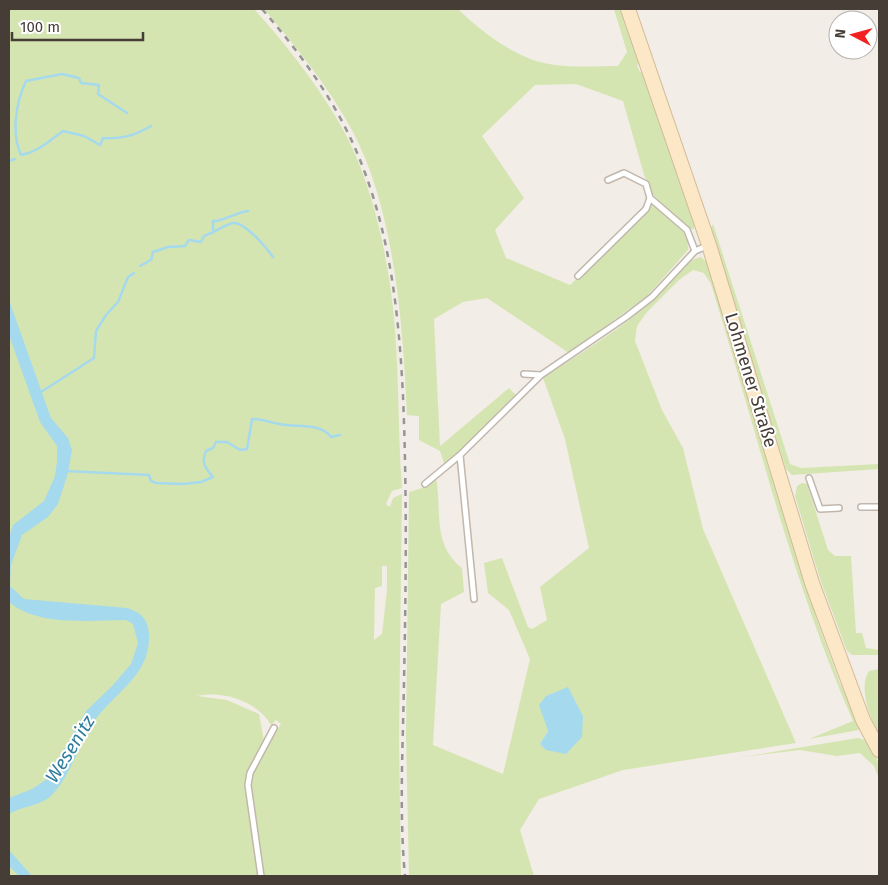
<svg xmlns="http://www.w3.org/2000/svg" width="888" height="885" viewBox="0 0 888 885" font-family="'Fira Sans',sans-serif">
	<style>
		.green { fill: #d5e5b1; fill-rule: evenodd }
		.water { fill: #a5d9ed }
		.lines { fill: none; stroke-linecap: round; stroke-linejoin: round }
		.stream { stroke: #a5d9ed; stroke-width: 2.5 }
		.service-casing { stroke: #c1b7ac; stroke-width: 8 }
		.secondary-casing { stroke: #d1ba98; stroke-width: 16 }
		.service { stroke: #fff; stroke-width: 5 }
		.secondary { stroke: #fce8c7; stroke-width: 14 }
		.rail { stroke: #959595; stroke-width: 2.5; stroke-dasharray: 6 6; stroke-linecap: butt }
		.labels { text-anchor: middle; dominant-baseline: central; stroke-width: 4; stroke-linejoin: round; paint-order: stroke }
		.street-label { font-size: 18px; fill: #453d36; stroke: #fff }
		.water-label { font-size: 19px; font-style: italic; fill: #307e9d; stroke: #fff }
	</style>
	<rect width="100%" height="100%" fill="#f2ede6"/>
	<path class="green" d="M9,9H254C286,44 328,98 349,141C371,186 384,241 391,291C400,356 397,423 402,488L392,491L386,504L390,507L393,498L402,494L399,738L401,876H263C262,847 245,798 253,773C258,755 271,739 281,724L276,720L271,725C258,702 224,690 197,696L227,700L259,714L264,741L247,775L246,783L259,876H9ZM382,566H387V590L382,634L374,640L375,588L382,586Z
		M264,9H458C480,31 517,59 549,64C571,68 596,66 618,66L627,52L614,9H622L640,63L637,65L640,72H643L695,224L694,229H689L652,194L648,181L645,178L623,101L576,84L535,85L482,136L524,198L495,230L506,258L570,285L647,212L651,204C666,216 690,229 688,250L647,296L569,353L487,298L463,302L434,319L440,446L509,388L516,395L445,466L440,451L419,440V416L407,415C403,326 395,212 353,132C329,87 297,48 264,9Z
		M713,224L790,464L801,468L879,464V469L792,475L786,469L710,230Z
		M701,257L710,265L817,620L840,683L860,725L859,730L809,739L853,721C792,582 756,429 711,284L704,273L693,270L679,280L647,312L637,326L635,341L662,410L683,448L703,529L796,743L623,770L539,799L520,830L534,876H409L406,736L409,492L425,487L436,477C442,511 432,545 462,568L464,592L441,604L433,745L503,774L530,659L509,610L488,593L484,563L502,558L528,627L532,629L547,620L540,587L589,548L565,439L543,378C581,352 623,329 656,297C669,283 681,261 701,257ZM568,688L547,750L540,744L548,731L546,696Z
		M802,483L807,484L828,550L835,556H851L856,633H862L866,648L879,650V655H852L847,651L820,579L795,496L797,486Z
		M879,669V733H878C870,718 858,687 869,671Z
		M858,738C876,741 879,763 879,778L874,766L860,753L837,756L800,750L742,757Z"/>
	<path class="water" d="M9,300L51,418L68,438L72,450L68,473L58,504L48,517L22,535L11,565L10,586L24,599L127,608C141,612 148,619 149,634C151,676 113,693 92,724C79,744 67,785 47,799C37,806 20,807 9,814V798L32,789L47,779L86,711L112,686L131,664L138,643L133,624L126,620C89,620 39,627 9,602V537L13,525L44,501L55,476L57,461V446L40,422L10,338Z
		M568,687L583,716L582,737L566,754L546,750L540,744L548,731L539,705L546,696Z
		M9,850L32,876H19L9,866Z"/>
	<g class="lines">
		<path class="stream" d="M127,113L98,94L99,85L81,83L79,78L62,74L26,81C16,102 11,133 21,155C38,152 49,141 63,131L84,136L100,145L103,138C122,139 134,136 151,126
			M9,161L15,159
			M213,233V221C222,222 237,212 248,211
			M140,266L151,260L153,252L168,247L185,246L189,240L201,242L204,236C214,233 224,225 233,223C245,222 266,247 273,257
			M41,392L94,358L96,331L106,315L118,302L128,277L134,273
			M65,471L149,475L151,481L156,483L183,484L201,482L213,477C205,468 201,462 206,451L213,448L216,442H227L240,450L247,449L252,419C261,419 270,422 279,424C295,428 320,422 331,437L340,435"/>
		<defs>
			<path id="service" d="M608,180L624,173L646,184L650,198L687,230L695,251
				M578,276L646,209L650,198
				M524,374L541,375
				M460,455L474,599
				M809,478L820,509L839,508
				M425,484L460,455L541,375L626,317L652,297L695,251L709,245
				M861,507H879
				M261,876L248,785L250,773L274,728"/>
			<path id="secondary" d="M628,9L709,245L812,583L863,720L879,750"/>
		</defs>
		<use href="#service" class="service-casing"/>
		<use href="#secondary" class="secondary-casing"/>
		<use href="#service" class="service"/>
		<use href="#secondary" class="secondary"/>
		<path class="rail" d="M262,9C302,55 340,107 362,165C391,239 399,317 403,396C407,491 406,586 404,681C403,746 399,812 405,876"/>
	</g>
	<g class="labels">
		<g class="street-label">
			<text transform="translate(751 380) rotate(73)">Lohmener Straße</text>
		</g>
		<g class="water-label">
			<text transform="translate(70 749) rotate(-58)">Wesenitz</text>
		</g>
	</g>
	<rect width="888" height="885" fill="none" stroke="#453d36" stroke-width="20"/>
	<g transform="translate(853 35) rotate(276)"><circle r="24" fill="#ffffff" stroke="#b5b1af"/>
	<path d="M0-4L9 19L0 12L-9 19Z" fill="#f1221f"/>
	<text y="-8" font-size="14" font-weight="bold" text-anchor="middle" fill="#453d36">N</text>
	</g>
	<path d="M12 32v8h131v-8" fill="none" stroke="#453d36" stroke-width="2.5"/>
	<text x="20" y="32" font-size="15" fill="#453d36" stroke="#ffffff" stroke-width="4" paint-order="stroke">100 m</text>
</svg>
